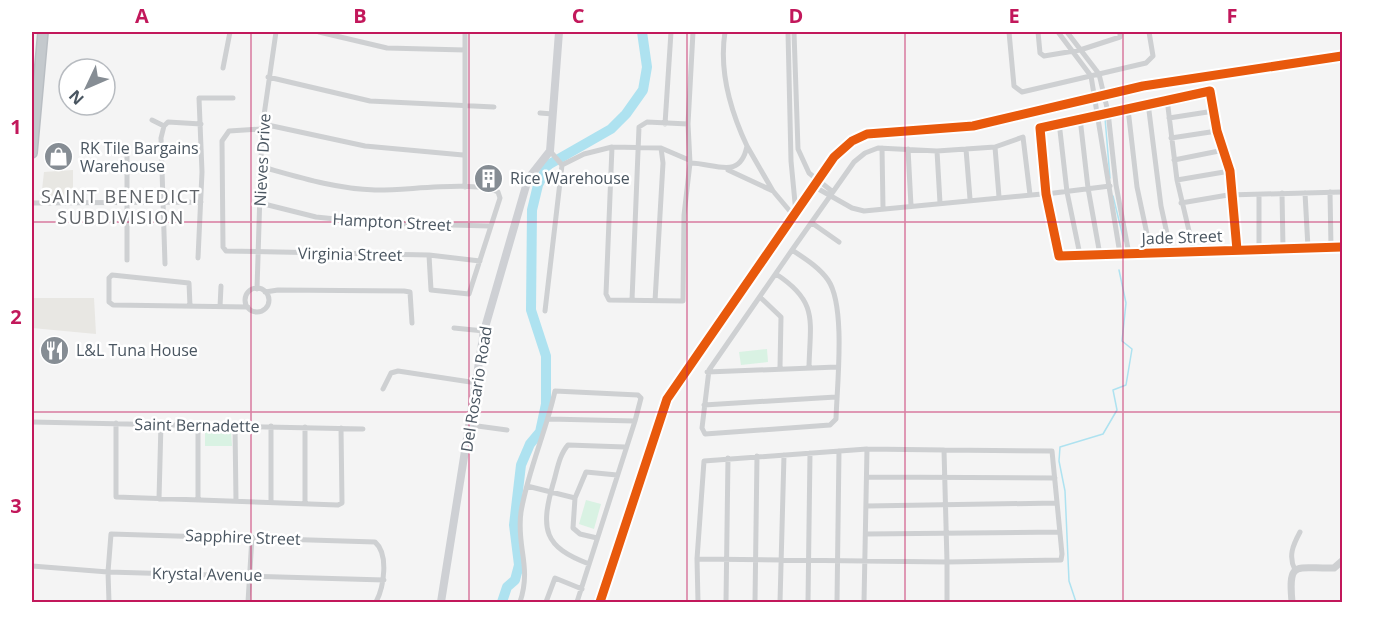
<svg xmlns="http://www.w3.org/2000/svg" width="1374" height="634" viewBox="0 0 1374 634" font-family="'Open Sans',sans-serif">
	<style>
		.commercial { fill: #e8e7e3 }
		.green { fill: #d9f2e3 }
		.lines { fill: none; stroke-linecap: round; stroke-linejoin: round }
		.stream { stroke: #aee2f0; stroke-width: 1.5 }
		.river { stroke: #aee2f0; stroke-width: 10 }
		.trunk-casing { stroke: #b9bec3; stroke-width: 12 }
		.minor { stroke: #ced0d2; stroke-width: 5 }
		.tertiary { stroke: #ced0d2; stroke-width: 7 }
		.secondary { stroke: #ced0d4; stroke-width: 8 }
		.trunk { stroke: #c4c9cd; stroke-width: 9 }
		.cycleway-casing { stroke: #fff; stroke-width: 13 }
		.cycleway { stroke: #e8590c; stroke-width: 9 }
		.grid { fill: none; stroke: #c2185b; stroke-width: 1.5; stroke-opacity: 0.55 }
		.labels { text-anchor: middle; dominant-baseline: central; stroke-width: 5; stroke-linejoin: round; paint-order: stroke }
		.poi-label { font-size: 16px; fill: #4a5661; stroke: #fff; text-anchor: start }
		.street-label { font-size: 16px; fill: #4a5661; stroke: #fff }
		.neighbourhood-label { font-size: 18px; letter-spacing: 1.5px; fill: #5f6368; stroke: #fff }
		.neatline { fill: none; stroke: #c2185b; stroke-width: 2 }
		.grid-label { font-size: 20px; text-anchor: middle; font-weight: bold; fill: #c2185b }
	</style>
	<rect width="100%" height="100%" fill="#f4f4f4"/>
	<path class="commercial" d="M73,170V197L41,199L44,172Z
		M33,298H94L96,334L32,328Z"/>
	<path class="green" d="M767,349L768,362L741,365L739,352Z
		M205,431H231L232,446H205Z
		M586,500L601,504L594,529L579,524Z"/>
	<g class="lines">
		<path class="stream" d="M1105,118L1110,178
			M1113,196L1124,241
			M1076,602L1069,581L1065,491L1059,461L1060,447L1103,434L1117,410L1113,390L1126,385L1132,349L1122,341L1126,303L1119,270"/>
		<path class="river" d="M502,602L507,587L515,580L519,565L514,525L521,465L530,444L540,432L546,404V356L531,310L532,210L538,185L548,165L611,129L626,114L643,90L647,67L642,32"/>
		<defs>
			<path id="trunk" d="M32,153L43,32"/>
		</defs>
		<use href="#trunk" class="trunk-casing"/>
		<path class="minor" d="M319,32L387,48L465,50
			M465,32V187
			M725,32C719,70 731,112 747,146
			M788,32L791,161L796,213
			M794,32L798,149L809,173L833,192
			M1009,32L1014,86L1022,92L1146,63L1153,56L1149,32
			M1038,32L1040,53L1044,56L1080,50L1120,37V32
			M1058,32L1091,76L1120,254
			M1067,32L1099,74L1108,112L1116,185L1129,254
			M223,68L230,32
			M268,77L370,101L494,107
			M1167,99L1177,180L1194,252
			M1148,103L1161,206L1171,252
			M1128,109L1137,187L1151,253
			M540,113L553,114
			M1080,118L1088,188L1100,255
			M1169,118L1214,111
			M152,120L164,126
			M1059,122L1067,192L1080,255
			M263,124L365,146L463,155
			M665,124L671,32
			M262,129L229,131L222,141L223,247L226,251L429,255L480,261
			M1171,138L1217,131
			M995,147L999,197
			M882,148L883,208
			M908,149L911,206
			M966,149L970,199
			M127,150V260
			M937,151L940,203
			M689,160L661,148L612,147L606,294L609,300L683,301L684,215L690,163L688,124L693,32
			M1174,160L1224,150
			M690,163C715,163 740,181 747,146L773,191
			M562,165L584,154L612,147
			M262,167C298,177 336,189 375,190C405,191 474,180 498,192L500,198L469,294L431,290L429,255
			M728,170L773,191L794,216
			M1177,180L1230,171
			M815,187L852,208L864,211L1042,194
			M1330,192L1331,247
			M1282,193L1283,248
			M1305,193L1308,248
			M1046,194L1110,186
			M32,203L201,202
			M260,203L316,217L375,223L490,226
			M1181,203L1228,195L1342,192
			M812,223L839,242
			M1259,249V195
			M792,250C804,258 819,267 828,280C846,306 837,385 836,419L830,425L705,434L702,428L709,370Z
			M792,250L854,162L865,153L878,148L937,151L995,147L1023,137L1030,195
			M1237,250L1230,171L1217,131L1210,91L1040,128L1046,194L1059,256L1342,247
			M198,258L202,172L199,98H233
			M165,264L161,138L164,126L168,122L201,124
			M776,274C819,302 810,321 809,367
			M245 300a12 12 0 1 1 24 0a12 12 0 1 1-24 0Z
			M257,289L262,129L276,32
			M265,292L278,290L404,291L410,292L412,323
			M760,297L781,317L780,367
			M632,300L639,127L647,122L688,124
			M655,301L663,163L661,148
			M190,306L189,283L112,275L109,278V302L113,305L248,307
			M220,307L221,286
			M545,311L562,165L550,151
			M454,328L484,331
			M707,372L837,367
			M383,389L391,373L398,371L477,383
			M704,405L836,397
			M549,419L635,421
			M32,422L363,429
			M116,423V497L338,505L342,503L341,428
			M198,424V500
			M470,425L507,430
			M235,426L236,501
			M944,450L1052,451L1062,554L1061,560L947,562V602
			M868,477L1055,478
			M527,486L575,498
			M159,499L161,423
			M271,501V426
			M305,503V427
			M867,506L1057,503
			M867,534L1060,532
			M597,538L580,534L573,528L575,498L586,472L617,475
			M697,559L947,562L944,450L867,449
			M589,564C544,547 540,530 553,484C557,471 559,455 568,445L625,447
			M32,566L108,572L384,580
			M1295,570C1288,556 1293,545 1300,532
			M109,602L108,572L111,534L375,542C389,554 384,587 376,602
			M248,602L252,537
			M520,602C532,566 516,547 521,512C528,470 546,432 555,391L638,395L641,398L635,421L577,602
			M546,602L555,578L582,589
			M698,602L697,559L704,461L867,449L864,602
			M726,602L728,458
			M755,602L757,456
			M780,602L784,455
			M808,602L810,453
			M837,602L839,451"/>
		<path class="tertiary" d="M600,602L667,399L834,157L852,141L867,134L973,126L1143,86L1342,56
			M1292,602C1288,559 1296,569 1334,568L1342,561"/>
		<path class="secondary" d="M441,602L484,331L528,179L550,151L559,32"/>
		<use href="#trunk" class="trunk"/>
		<defs>
			<path id="cycleway" d="M1237,250L1230,171L1217,131L1210,91L1040,128L1046,194L1059,256L1342,247
				M600,602L667,399L834,157L852,141L867,134L973,126L1143,86L1342,56"/>
		</defs>
		<use href="#cycleway" class="cycleway-casing"/>
		<use href="#cycleway" class="cycleway"/>
	</g>
	<path class="grid" d="M251,32V602M469,32V602M687,32V602M905,32V602M1123,32V602M32,222H1342M32,412H1342"/>
	<defs>
		<symbol id="shop-disc" viewBox="-11 -11 22 22"><circle r="9.5" fill="#868d94" stroke="#fff"/><path d="M-5-2.5h2.3a2.7 3.5 0 0 1 5.4 0H5L5.5 6h-11ZM-1.5-2.5h3a1.5 2.3 0 0 0-3 0Z" fill="#fff"/></symbol>
		<symbol id="building-disc" viewBox="-11 -11 22 22"><circle r="9.5" fill="#868d94" stroke="#fff"/><path d="M-4-6H4V6H1V3H-1V6H-4ZM-2.5-4.3h1.7v1.8h-1.7ZM.8-4.3h1.7v1.8H.8ZM-2.5-1h1.7V.8h-1.7ZM.8-1h1.7V.8H.8Z" fill="#fff"/></symbol>
		<symbol id="restaurant-disc" viewBox="-11 -11 22 22"><circle r="9.5" fill="#868d94" stroke="#fff"/><path d="M-5-6h1v4h1v-4h1v4h1v-4h1v5L-1.5 .5V6h-2V.5L-5-1ZM5-6V6H3V1.5H1.5Q1.5-4 5-6Z" fill="#fff"/></symbol>
	</defs>
	<g fill-rule="evenodd">
		<use href="#shop-disc" x="42" y="140" width="33" height="33"/>
		<use href="#building-disc" x="472" y="162" width="33" height="33"/>
		<use href="#restaurant-disc" x="38" y="334" width="33" height="33"/>
	</g>
	<g class="labels">
		<g class="poi-label">
			<text x="80" y="148">RK Tile Bargains<tspan x="80" dy="18">Warehouse</tspan></text>
			<text x="510" y="178">Rice Warehouse</text>
			<text x="76" y="350">L&amp;L Tuna House</text>
		</g>
		<g class="street-label">
			<text transform="translate(262 160) rotate(-87)">Nieves Drive</text>
			<text transform="translate(392 222) rotate(3)">Hampton Street</text>
			<text transform="translate(1182 237) rotate(-2)">Jade Street</text>
			<text transform="translate(350 254) rotate(1)">Virginia Street</text>
			<text transform="translate(476 389) rotate(-81)">Del Rosario Road</text>
			<text transform="translate(197 425) rotate(1)">Saint Bernadette</text>
			<text transform="translate(243 537) rotate(2)">Sapphire Street</text>
			<text transform="translate(207 574) rotate(1)">Krystal Avenue</text>
		</g>
		<g class="neighbourhood-label">
			<text x="121" y="196">SAINT BENEDICT<tspan x="121" dy="21">SUBDIVISION</tspan></text>
		</g>
	</g>
	<rect width="1374" height="634" fill="none" stroke="#ffffff" stroke-width="66"/>
	<g transform="translate(87 87) rotate(226)"><circle r="28" fill="#ffffff" stroke="#b7bbc0" stroke-width="1.5"/>
	<path d="M0-4.5L10 22L0 15L-10 22Z" fill="#868d94"/>
	<text y="-9" font-size="16" font-weight="bold" text-anchor="middle" fill="#4a5661">N</text>
	</g>
	<rect x="33" y="33" width="1308" height="568" class="neatline"/>
	<g class="grid-label">
		<text x="142" y="23">A</text>
		<text x="360" y="23">B</text>
		<text x="578" y="23">C</text>
		<text x="796" y="23">D</text>
		<text x="1014" y="23">E</text>
		<text x="1232" y="23">F</text>
		<text x="16" y="134">1</text>
		<text x="16" y="324">2</text>
		<text x="16" y="513">3</text>
	</g>
</svg>
